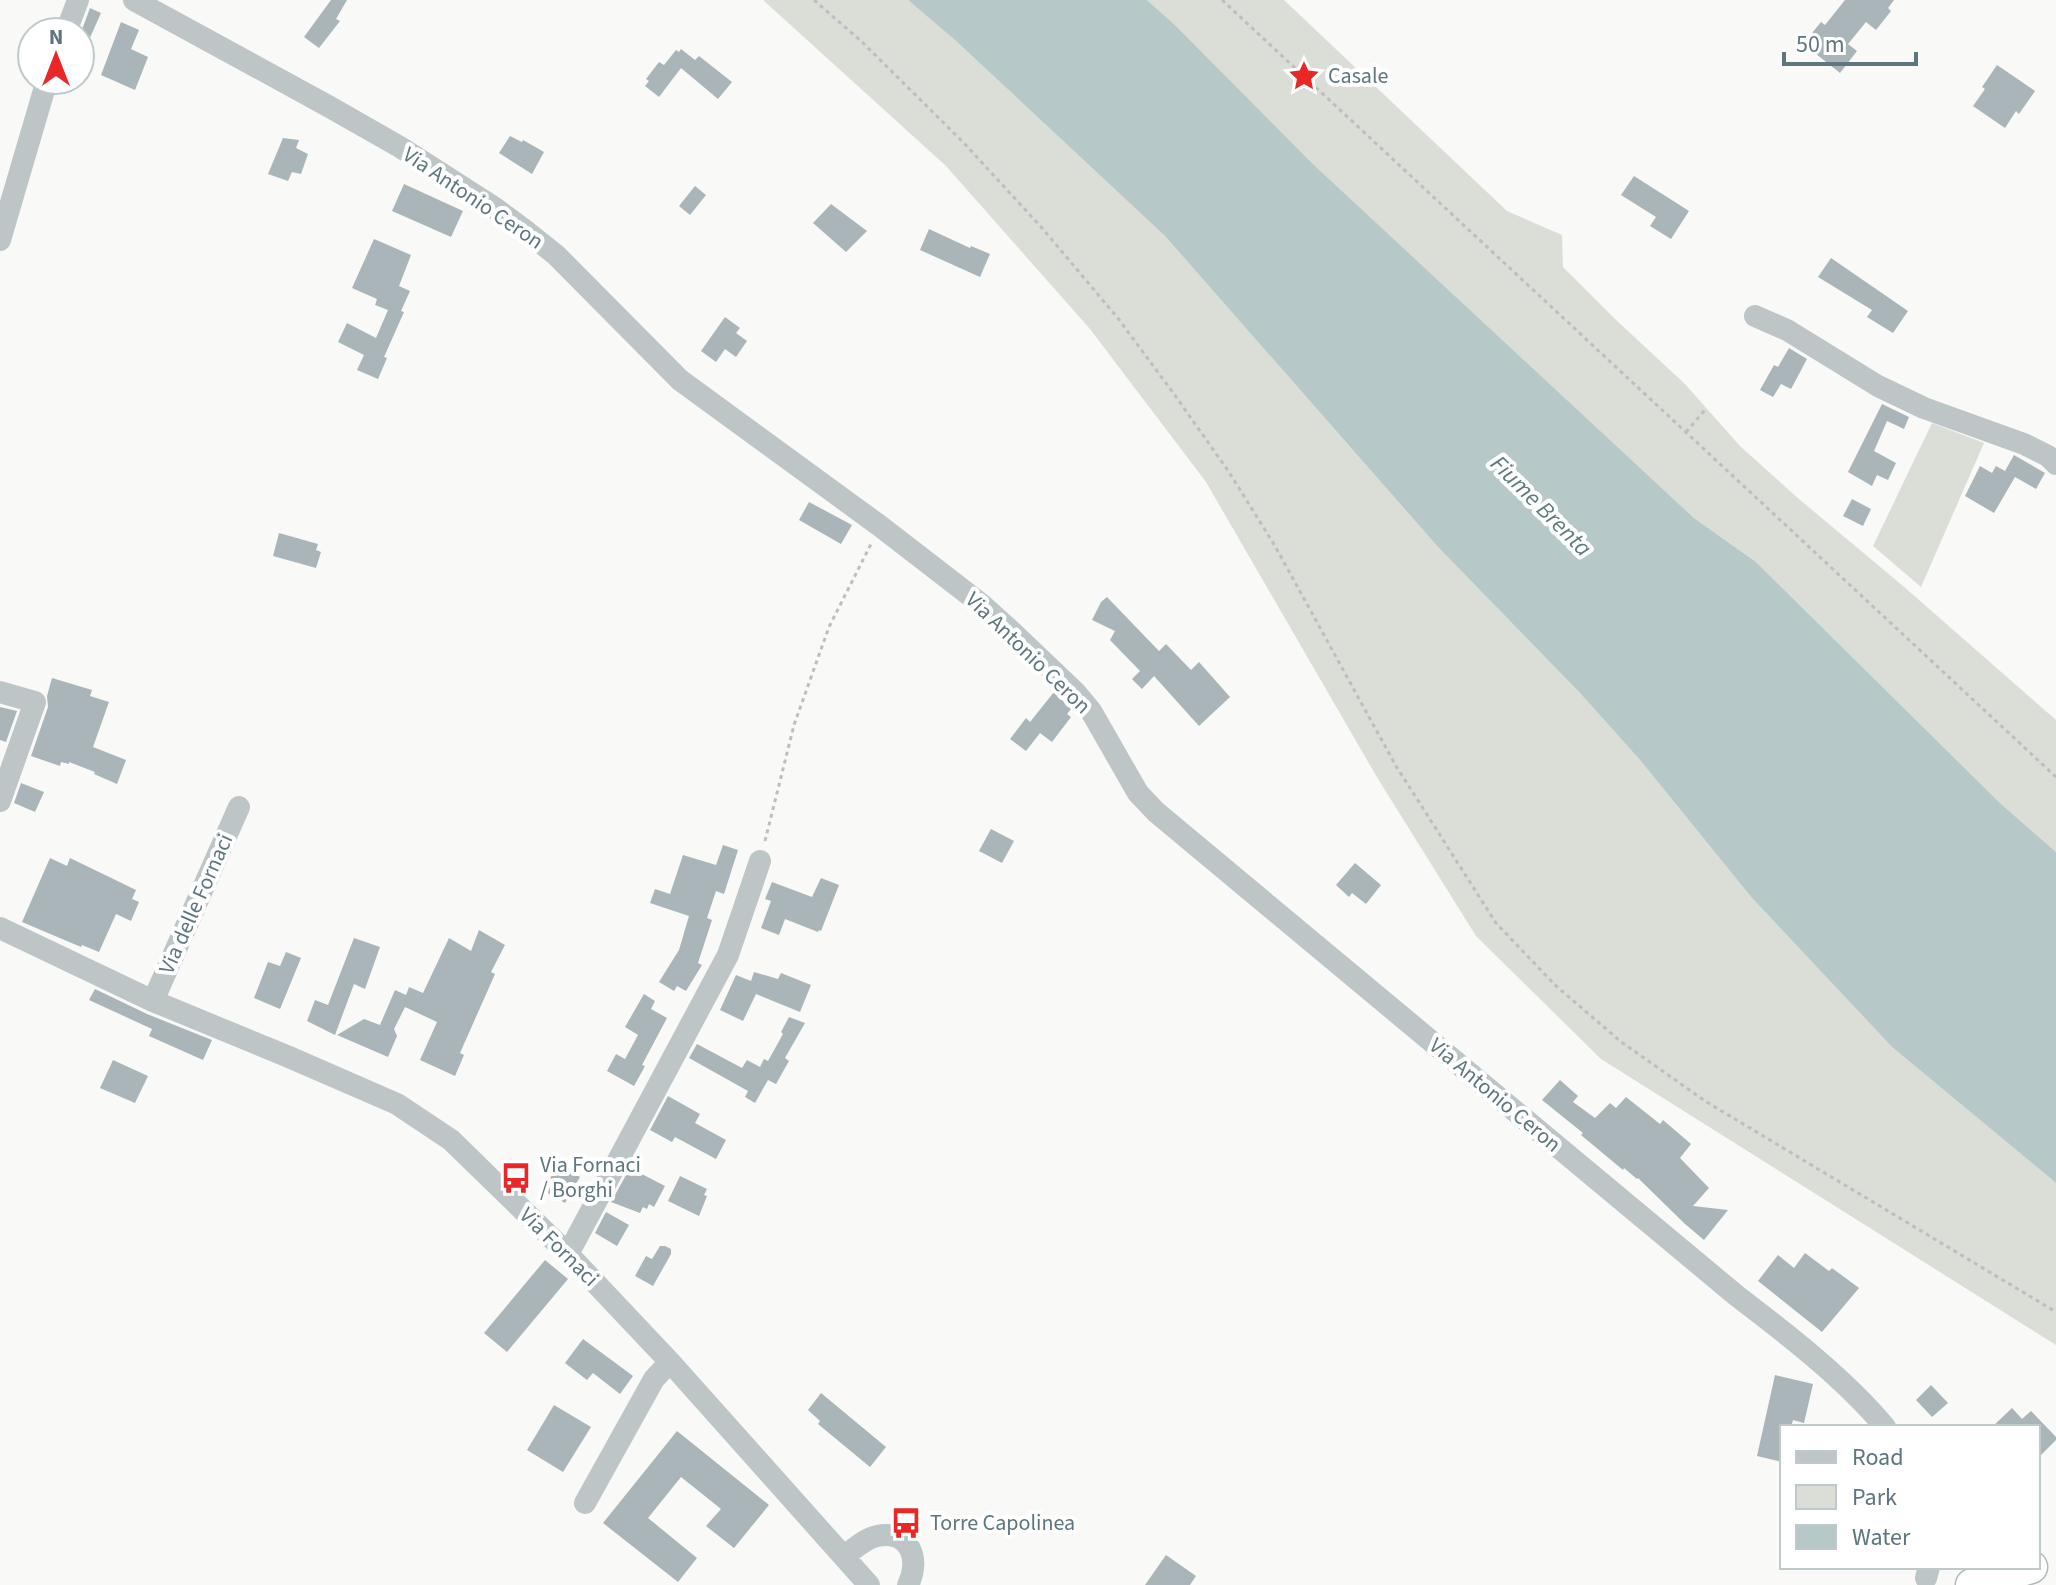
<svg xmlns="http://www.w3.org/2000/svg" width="2056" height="1585" viewBox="0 0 2056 1585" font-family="'Source Sans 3',sans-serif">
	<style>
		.green { fill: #dbded6 }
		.water { fill: #b6c8c8 }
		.building { fill: #a9b5b9 }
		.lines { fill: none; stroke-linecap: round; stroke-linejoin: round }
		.highway-casing { stroke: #b3babc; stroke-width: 35 }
		.path { stroke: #babfc1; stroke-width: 3; stroke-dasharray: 4 4; stroke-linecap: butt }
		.minor { stroke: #bdc5c7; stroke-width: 22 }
		.highway { stroke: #fff; stroke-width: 32 }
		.labels { text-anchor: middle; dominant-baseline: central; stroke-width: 8; stroke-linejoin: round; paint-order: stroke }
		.poi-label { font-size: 22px; fill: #5e767d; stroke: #fff; text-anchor: start }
		.street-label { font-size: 22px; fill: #5e767d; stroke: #fff }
		.water-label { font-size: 24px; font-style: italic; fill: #5e7b7c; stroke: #fff }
	</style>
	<rect width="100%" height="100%" fill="#f9f9f7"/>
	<path class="green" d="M763,0H908L956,41L1165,236L1438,547L1580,693L1640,760L1752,898L1892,1047L2056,1183V1345L1601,1059L1476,936L1378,779L1206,482L1090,329L946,166Z
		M1147,0H1284L1507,211L1562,235L1563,267L1615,319L1685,384L1740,446L1799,499L1903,586L2056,720V852L2000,803L1756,562L1694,518L1313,164L1174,24Z
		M1932,423L1984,443L1921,587L1873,546Z"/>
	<path class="water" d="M908,0H1147L1174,24L1313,164L1694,518L1756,562L2000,803L2056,852V1183L1892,1047L1752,898L1640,760L1580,693L1438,547L1165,236L956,41Z"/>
	<path class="building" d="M331,0H347L336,19L340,21L319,48L304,37Z
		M1845,0H1894L1888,8L1891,11L1876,30L1866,22L1848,44L1857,51L1840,73L1806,46L1814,35L1812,33L1821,22L1825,25Z
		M90,8L101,13L80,60V35Z
		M121,22L139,30L131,49L148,57L135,90L101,75Z
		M681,49L695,60L699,56L732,82L718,99L681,68L659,97L645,86L649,81L646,79L659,62L664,65L676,50L679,52Z
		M1997,65L2035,91L2019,114L2016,111L2005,128L1973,106L1985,89L1982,87Z
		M510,136L522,142L523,140L544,152L532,174L499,153Z
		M283,138L299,140L296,148L308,154L301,174L292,172L288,181L268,174Z
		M1634,176L1689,211L1671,239L1650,226L1656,217L1621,195Z
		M404,184L463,211L451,237L392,211Z
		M695,186L706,195L690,215L679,206Z
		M831,204L867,231L846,252L813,223Z
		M929,229L970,248L971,246L990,254L980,277L920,250Z
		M374,239L411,255L399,286L410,291L401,311L404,312L384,357L387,358L378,379L357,370L364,355L338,342L347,323L376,338L388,310L375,305L377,299L352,288Z
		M1831,258L1908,311L1893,333L1867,317L1872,310L1818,277Z
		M725,317L740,328L736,333L747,341L736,357L725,349L716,362L701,351Z
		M1789,348L1807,359L1791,389L1781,384L1773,397L1760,390L1774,365L1778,367Z
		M1882,404L1909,417L1904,429L1887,421L1874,451L1896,463L1888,480L1877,475L1872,486L1848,472Z
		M2014,455L2045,473L2036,489L2015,477L1994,513L1965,496L1980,466L1992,473L1996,466L2005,471Z
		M1852,499L1871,509L1863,526L1843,516Z
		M809,502L852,525L841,544L799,520Z
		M279,533L318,544L316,550L321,552L316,568L273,556Z
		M1107,597L1159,651L1166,644L1191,670L1199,662L1230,697L1199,726L1154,676L1142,689L1132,679L1140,671L1110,640L1115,631L1092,620L1101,602Z
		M52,678L92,690L90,696L109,702L93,747L126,760L117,784L94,774L95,772L69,762V764L61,762L60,766L31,756L48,707L47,696Z
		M1054,692L1071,709L1067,714L1071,717L1052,742L1040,733L1026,751L1010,739L1026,718L1030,722Z
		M0,707L17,711L6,742L0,740Z
		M21,783L44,792L35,812L14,803Z
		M991,829L1014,841L1002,863L979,851Z
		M723,845L738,850L724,894L716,891L707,918L712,920L698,963L702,965L686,991L677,986L674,991L659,982L679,950L689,916L650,903L655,889L670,894L683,855L716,865Z
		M50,858L67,866L70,858L136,890L132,899L139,902L131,921L116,914L99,952L82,945L81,947L22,922Z
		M1355,863L1381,885L1366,904L1352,893L1349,897L1336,885Z
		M821,878L839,885L821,931L819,930L818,932L785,919L779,935L761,928L771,901L765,899L772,882L812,897Z
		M479,930L505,945L491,972L495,974L460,1053L464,1055L455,1076L420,1060L437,1022L405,1007L394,1029L397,1036L388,1057L337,1035L364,1019L380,1025L395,990L406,995L409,987L423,993L449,938L471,951Z
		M354,938L380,947L365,989L354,984L335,1035L307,1021L315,1000L328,1005Z
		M286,952L301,958L280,1009L254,998L268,962L280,966Z
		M754,972L778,979L781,973L811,985L800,1012L756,994L743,1021L720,1010L736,975L751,981Z
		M95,989L147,1014L212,1040L203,1060L149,1036L152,1029L89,1000Z
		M644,994L655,1001L651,1009L667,1018L642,1065L645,1066L634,1086L607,1071L616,1054L625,1059L638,1035L625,1027Z
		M789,1017L805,1023L785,1058L789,1061L776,1084L768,1080L755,1103L745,1097L748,1091L689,1058L697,1044L742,1068L747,1060L760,1067L764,1059L768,1061L783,1034L781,1032Z
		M113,1060L148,1076L135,1103L100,1088Z
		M1560,1080L1578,1096L1573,1102L1595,1118L1610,1103L1616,1108L1626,1097L1660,1124L1663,1120L1691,1144L1680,1158L1709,1188L1693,1206L1728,1210L1704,1240L1685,1224L1638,1178L1637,1179L1624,1168L1623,1170L1581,1135L1583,1133L1542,1100Z
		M668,1096L700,1114L695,1123L726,1140L716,1159L675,1137L672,1142L650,1130Z
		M558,1165L580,1177L565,1203L543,1190Z
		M630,1168L665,1186L654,1207L649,1204L647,1209L643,1207L640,1213L611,1202Z
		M680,1176L707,1189L704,1195L707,1196L699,1216L668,1201Z
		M606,1212L629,1225L617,1246L595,1233Z
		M660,1246H665L671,1249V1254L653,1286L635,1276L646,1256L652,1259Z
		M1805,1253L1829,1271L1832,1268L1859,1288L1822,1332L1758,1281L1778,1255L1794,1268Z
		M545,1260L568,1279L507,1352L484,1333Z
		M583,1339L633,1376L620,1394L593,1373L587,1380L565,1363Z
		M1775,1375L1813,1384L1804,1423L1793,1420L1791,1427H1782V1462L1757,1456Z
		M1931,1385L1948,1403L1932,1417L1916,1400Z
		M821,1393L886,1447L870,1467L818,1424L820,1421L808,1410Z
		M554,1405L591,1427L563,1472L527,1450Z
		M2012,1408L2022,1419L2031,1411L2056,1437V1440L2038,1458V1427H1992Z
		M677,1431L769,1505L734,1548L706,1526L721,1509L681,1477L648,1518L697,1558L678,1582L603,1523Z
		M1166,1555L1196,1576L1190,1585H1145Z"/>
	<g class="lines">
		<defs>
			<path id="highway" d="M1972,1585L2031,1567"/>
		</defs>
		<use href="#highway" class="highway-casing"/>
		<path class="path" d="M814,0L861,41L963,142L1042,228L1117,317L1174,394L1229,472L1275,546L1396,766L1496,923L1555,985L1620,1041L1705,1101L2056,1312
			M1222,0L2056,777
			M1686,432L1705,410
			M765,841L794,725L829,627L871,544"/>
		<path class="minor" d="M134,0L328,106L400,147L495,208L526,231L556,255L680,380L880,526L981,604L1011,631L1076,693L1091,711L1138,793L1156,812L1737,1296C1787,1334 1845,1379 1885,1427
			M66,32L78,0
			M0,240L47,80
			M1755,316L1787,330L1878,386L1924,408L2024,444L2048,456L2056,464
			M0,692L35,702L0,801
			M0,928L153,1001L289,1057L397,1104L451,1140L568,1254L670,1362L869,1585
			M153,1001L239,807
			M568,1254L728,955L760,861
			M585,1503L654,1379L670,1362
			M844,1556C854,1549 866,1538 877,1536C910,1529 921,1560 908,1585
			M1926,1578L1929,1567"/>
		<use href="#highway" class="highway"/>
	</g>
	<defs>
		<symbol id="sight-bare" viewBox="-9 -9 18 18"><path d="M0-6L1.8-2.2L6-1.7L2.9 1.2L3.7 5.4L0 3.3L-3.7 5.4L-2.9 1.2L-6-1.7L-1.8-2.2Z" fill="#e92727" stroke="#fff" stroke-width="2.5" paint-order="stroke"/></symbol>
		<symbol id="bus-bare" viewBox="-9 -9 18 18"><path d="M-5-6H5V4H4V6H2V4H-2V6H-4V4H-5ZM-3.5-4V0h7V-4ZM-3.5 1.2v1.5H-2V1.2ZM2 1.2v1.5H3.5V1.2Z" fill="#e92727" stroke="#fff" stroke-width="2.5" paint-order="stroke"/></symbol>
	</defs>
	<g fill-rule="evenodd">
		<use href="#sight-bare" x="1282" y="54" width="44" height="44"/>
		<use href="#bus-bare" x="494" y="1156" width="44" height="44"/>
		<use href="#bus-bare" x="884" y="1501" width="44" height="44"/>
	</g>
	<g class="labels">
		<g class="poi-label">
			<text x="1328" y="76">Casale</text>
			<text x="540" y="1165">Via Fornaci<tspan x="540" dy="25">/ Borghi</tspan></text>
			<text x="930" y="1523">Torre Capolinea</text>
		</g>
		<g class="street-label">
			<text transform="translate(473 198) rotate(34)">Via Antonio Ceron</text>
			<text transform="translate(1028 653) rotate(44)">Via Antonio Ceron</text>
			<text transform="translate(196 904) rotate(-66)">Via delle Fornaci</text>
			<text transform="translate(1495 1095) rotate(40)">Via Antonio Ceron</text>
			<text transform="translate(559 1247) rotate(45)">Via Fornaci</text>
		</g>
		<g class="water-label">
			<text transform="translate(1541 506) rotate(45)">Fiume Brenta</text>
		</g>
	</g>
	<rect x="1780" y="1425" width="260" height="144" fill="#ffffff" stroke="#bfc8cb" stroke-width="2"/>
	<rect x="1796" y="1451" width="40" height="12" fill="#bdc5c7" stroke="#bfc8cb" stroke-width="2"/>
	<text x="1852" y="1465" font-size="24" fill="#5e767d">Road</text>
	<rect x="1796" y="1485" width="40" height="24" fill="#dbded6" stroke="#bfc8cb" stroke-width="2"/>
	<text x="1852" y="1505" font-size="24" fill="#5e767d">Park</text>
	<rect x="1796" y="1525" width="40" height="24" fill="#b6c8c8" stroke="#bfc8cb" stroke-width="2"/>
	<text x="1852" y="1545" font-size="24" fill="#5e767d">Water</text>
	<g transform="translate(56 56)"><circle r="38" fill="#ffffff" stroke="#bfc8cb" stroke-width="2"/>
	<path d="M0-6L14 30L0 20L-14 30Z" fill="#e92727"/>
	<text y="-12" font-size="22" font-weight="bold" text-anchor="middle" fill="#5e767d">N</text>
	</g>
	<path d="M1784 52v12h132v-12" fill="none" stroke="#5e767d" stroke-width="4"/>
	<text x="1796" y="52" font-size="24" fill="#5e767d" stroke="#ffffff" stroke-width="6" paint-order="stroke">50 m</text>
</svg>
